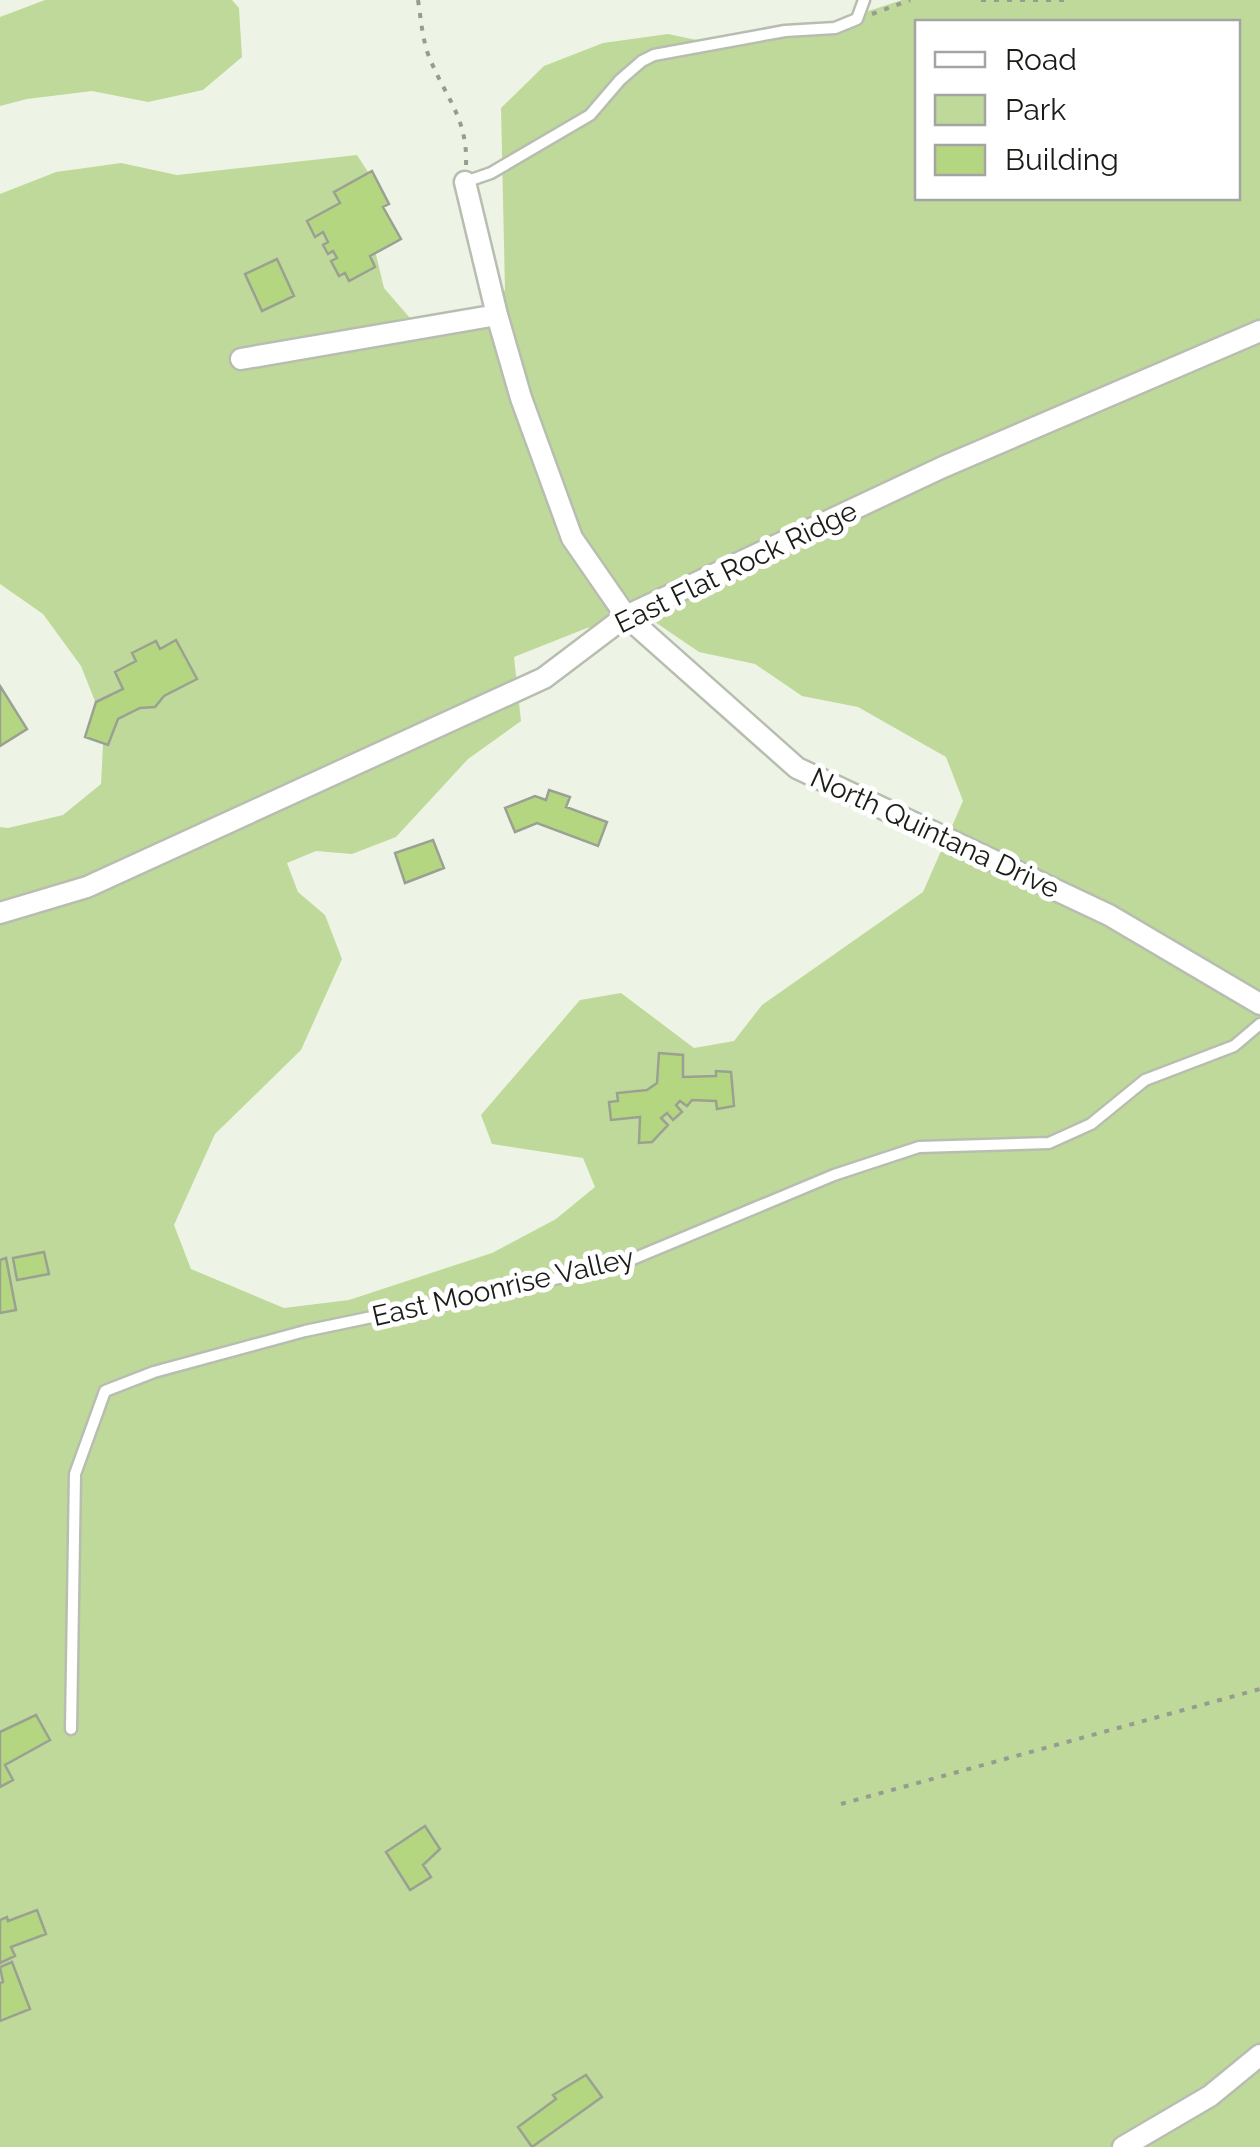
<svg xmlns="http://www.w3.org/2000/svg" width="1260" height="2147" viewBox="0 0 1260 2147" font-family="Raleway,sans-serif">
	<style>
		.green { fill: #bfd99a; fill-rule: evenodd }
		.building { fill: #b5d681; stroke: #9aa192; stroke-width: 2.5 }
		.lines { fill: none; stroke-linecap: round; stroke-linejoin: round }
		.service-casing { stroke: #b7beaf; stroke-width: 15 }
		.minor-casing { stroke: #b7beaf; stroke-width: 25 }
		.path { stroke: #979c91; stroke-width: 4; stroke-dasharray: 5 8; stroke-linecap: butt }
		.service { stroke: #fff; stroke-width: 10 }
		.minor { stroke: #fff; stroke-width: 20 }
		.labels { text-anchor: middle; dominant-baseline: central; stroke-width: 10; stroke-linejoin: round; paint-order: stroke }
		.street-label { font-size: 28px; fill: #1a1d17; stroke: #fff }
	</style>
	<rect width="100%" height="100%" fill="#eef4e5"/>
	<path class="green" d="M45,0H232L239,8L242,57L203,90L148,102L92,91L27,99L0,106V17Z
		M902,0H1260V2147H0V827L8,828L63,815L101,784L104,724L81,666L43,614L0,584V194L56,172L121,163L177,175L357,155L379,189L371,234L384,288L416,325L466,323L505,290L501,108L544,66L603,43L668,34L725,46L789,37ZM918,22H1238V198H918ZM652,620L699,652L755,664L802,696L858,707L946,757L963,801L923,892L762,1005L734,1041L694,1048L621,993L580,1000L481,1115L492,1144L583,1158L595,1187L556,1219L492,1253L349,1300L284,1308L191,1269L174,1225L215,1134L301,1050L342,959L325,915L298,892L287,863L316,851L352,854L396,837L468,759L521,721L514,657L587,628Z"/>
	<path class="building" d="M372,171L389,204L383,207L401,239L370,256L375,267L349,281L345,273L339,276L331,261L337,258L333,251L328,254L323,245L328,242L323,232L315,237L307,221L340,203L334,192Z
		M277,259L294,296L262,311L245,274Z
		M176,640L197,679L164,696L155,707L140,708L118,719L108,745L85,737L96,702L123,689L115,672L136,661L132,653L156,641L160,649Z
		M0,686L27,729L0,746Z
		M549,790L570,797L566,807L607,822L598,846L537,823L515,832L505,808L535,796L546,800Z
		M433,840L444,868L405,883L395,853Z
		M659,1053L683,1055V1077L716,1076V1071L731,1072L734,1106L717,1109L716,1101L692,1100L687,1106L680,1101L676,1105L682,1112L673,1120L667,1113L661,1118L668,1125L652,1142L639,1143L640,1117L611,1120L609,1102L618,1101L617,1093L647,1090L657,1083Z
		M44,1252L49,1274L17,1280L13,1258Z
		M6,1258L16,1310L0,1313V1260Z
		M36,1715L50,1740L5,1765L13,1780L0,1787V1732Z
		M425,1826L440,1849L423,1865L431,1877L410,1890L386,1852Z
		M37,1910L46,1934L11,1947L15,1956L0,1963V1920L7,1917L8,1921Z
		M12,1962L30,2009L0,2021V1983L3,1982L0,1967Z
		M586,2075L602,2097L532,2147L518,2127L556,2099L553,2095Z"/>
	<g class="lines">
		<defs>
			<path id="service" d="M465,182L491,173L590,115L620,80L642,61L654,55L785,31L835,28L857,19L864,0
				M71,1729L75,1474L105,1391L154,1372L305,1331L616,1266L834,1175L919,1147L1049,1143L1091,1124L1145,1080L1234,1046L1260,1024"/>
			<path id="minor" d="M465,182L497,315L521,398L572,538L626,616L797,768L1109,915L1260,1004
				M241,359L497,315
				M0,913L87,887L544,678L626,616L943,467L1260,331
				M1123,2147L1210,2096L1260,2055"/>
		</defs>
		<use href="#service" class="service-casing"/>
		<use href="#minor" class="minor-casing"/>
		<path class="path" d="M418,0C421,19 422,36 428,54C444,96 468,117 466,165
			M981,0H1070
			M872,14L910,0
			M841,1804L1260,1689"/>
		<use href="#service" class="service"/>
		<use href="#minor" class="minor"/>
	</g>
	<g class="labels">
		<g class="street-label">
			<text transform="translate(736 567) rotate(-26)">East Flat Rock Ridge</text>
			<text transform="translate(935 833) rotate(25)">North Quintana Drive</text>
			<text transform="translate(503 1287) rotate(-13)">East Moonrise Valley</text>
		</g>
	</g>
	<rect x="915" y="20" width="325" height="180" fill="#ffffff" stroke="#a3a5a2" stroke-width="2.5"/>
	<rect x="935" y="52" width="50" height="15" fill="#ffffff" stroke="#a3a5a2" stroke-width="2.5"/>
	<text x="1005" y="70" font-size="30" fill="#1a1d17">Road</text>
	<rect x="935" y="95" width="50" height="30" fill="#bfd99a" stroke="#a3a5a2" stroke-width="2.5"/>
	<text x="1005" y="120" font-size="30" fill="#1a1d17">Park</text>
	<rect x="935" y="145" width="50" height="30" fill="#b5d681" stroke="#a3a5a2" stroke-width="2.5"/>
	<text x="1005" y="170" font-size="30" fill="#1a1d17">Building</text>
</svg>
